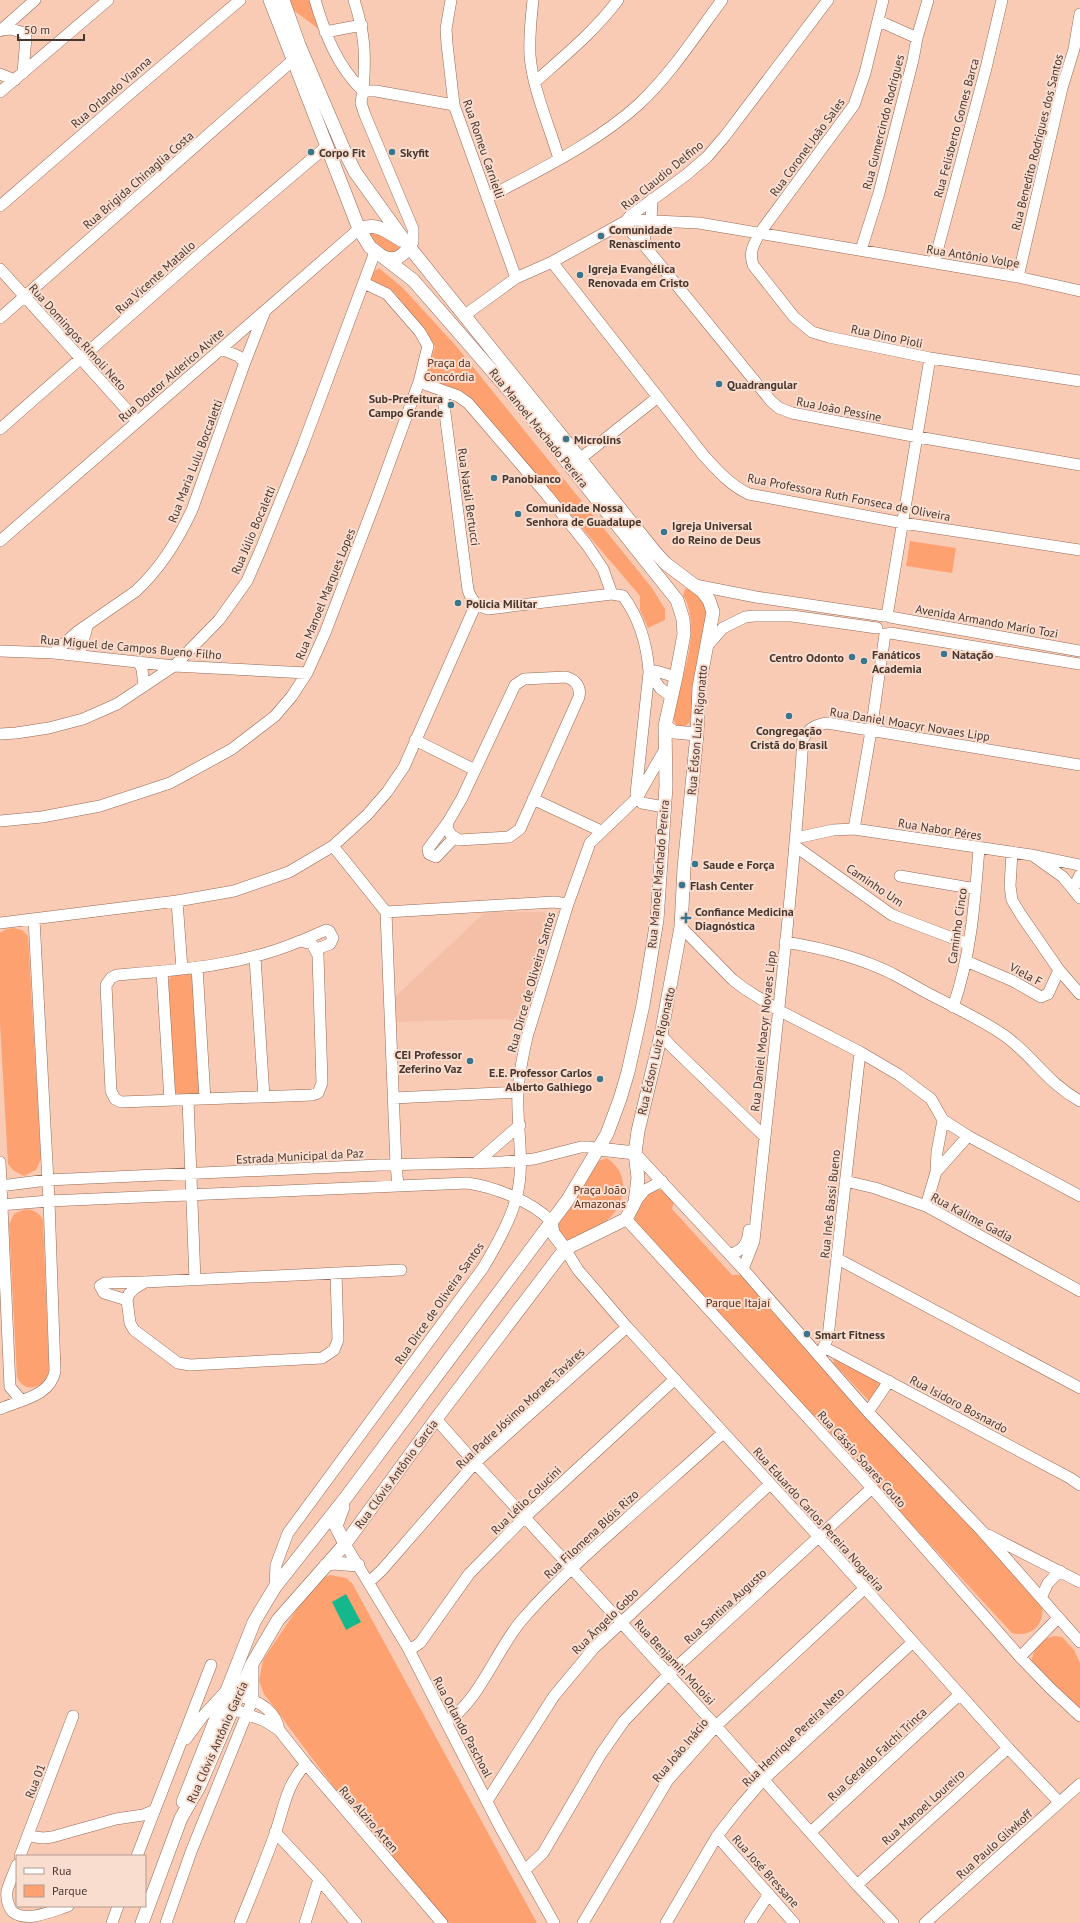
<svg xmlns="http://www.w3.org/2000/svg" width="1080" height="1923" viewBox="0 0 1080 1923" font-family="'PT Sans',sans-serif">
	<style>
		.built { fill: #f4bfa6 }
		.green { fill: #fea171 }
		.water { fill: #14b88c }
		.lines { fill: none; stroke-linecap: round; stroke-linejoin: round }
		.minor-casing { stroke: #936a56; stroke-width: 12 }
		.major-casing { stroke: #936a56; stroke-width: 14 }
		.minor { stroke: #fff; stroke-width: 11 }
		.major { stroke: #fff; stroke-width: 13 }
		.poi-dot { fill: #3a758e; stroke: #f9ddcf; stroke-width: 1.5 }
		.labels { text-anchor: middle; dominant-baseline: central; stroke-width: 4; stroke-linejoin: round; paint-order: stroke }
		.street-label { font-size: 12px; fill: #49372e; stroke: #f9ddcf }
		.poi-label { font-size: 12px; font-weight: bold; fill: #49372e; stroke: #f9ddcf; text-anchor: start }
		.park-label { font-size: 12px; fill: #59301b; stroke: #f9ddcf }
	</style>
	<rect width="100%" height="100%" fill="#f9cbb5"/>
	<path class="built" d="M485,912H543L550,918L551,929L520,1022L505,1019H494L395,1022L393,999Z"/>
	<path class="green" d="M290,0H312L320,30L292,9Z
		M369,228L398,245L399,249L392,254L370,243Z
		M379,268L403,288L456,346L652,588L665,609V620L648,628L640,610V596L473,400L466,394L449,390L426,380V372L435,347L420,325L394,292L369,280L373,272Z
		M910,541L956,548L952,573L906,566Z
		M692,587L707,602L709,622L693,711L689,723L684,727L676,725L672,715C681,680 703,628 683,595L685,589Z
		M14,928L22,930L28,936L41,1159L36,1170L24,1176L14,1171L8,1164L0,1024V933L6,929Z
		M189,974L193,977L200,1090L197,1094L180,1096L174,1091L168,983L171,976Z
		M607,1158C618,1166 624,1175 623,1189C621,1221 592,1230 567,1241L561,1237L557,1226L596,1162Z
		M653,1190H664L674,1201L672,1209L732,1275H743L1042,1605C1045,1625 1031,1638 1012,1633L916,1529L915,1530L635,1222C634,1211 645,1196 653,1190Z
		M25,1209C34,1210 39,1212 43,1220L49,1369C48,1387 25,1396 17,1377L9,1224L14,1214Z
		M833,1359H840L883,1385L871,1403L834,1364Z
		M330,1575L346,1578L352,1583L537,1923H449L342,1798L264,1694L259,1681L263,1660L315,1582Z
		M1054,1636L1062,1637L1074,1650L1080,1663V1711L1031,1664C1033,1649 1039,1640 1054,1636Z"/>
	<path class="water" d="M346,1594L361,1622L346,1630L332,1602Z"/>
	<g class="lines">
		<defs>
			<path id="minor" d="M315,0C325,34 337,66 363,91C366,55 365,34 354,0
				M451,0L446,29L447,44L454,105L516,278
				M533,0C531,18 529,37 530,55C532,87 550,128 559,159
				M883,0L865,73L854,105L759,234C753,246 749,252 753,265L794,317L812,332L829,337L930,358L1080,381
				M879,21L917,38
				M1,30L11,29L24,33L26,37L23,73
				M0,31L35,0
				M325,32L362,25
				M0,74L15,80
				M535,82C565,55 594,32 618,0
				M0,92L108,0
				M487,198C539,170 595,144 639,104C671,74 696,35 722,0
				M0,206L120,102L240,0
				M626,221L629,230L644,245L771,401L779,408L792,413L918,437L1080,465
				M626,221L633,220L699,223L1018,277L1080,291
				M644,245L645,234L651,221L652,199
				M410,247L413,242V229L365,115L361,103L363,91H376L454,105
				M861,250L879,193L913,60L917,38L928,0
				M552,262L704,456C718,471 730,485 749,494L903,523L1080,550
				M934,263L986,68L1002,0
				M0,269L137,421
				M1018,277L1062,88L1074,49L1080,14
				M465,315L516,278L552,262L626,221L630,216L686,175L707,157L725,136L828,0
				M0,318L292,61
				M221,349L238,356L245,362
				M419,382L458,396L468,403L547,495L587,545L603,569L612,594
				M442,390L468,590C472,602 477,605 488,609L612,594L623,596C640,619 647,644 649,672L636,794
				M0,429L201,253L327,146
				M581,458L658,397
				M0,541L359,229
				M695,585L756,597L884,616
				M887,616L930,358
				M890,617L1080,651
				M890,633L1080,664
				M706,647L723,628L745,617L754,616H792L877,628
				M0,651L54,653L174,666L307,673
				M54,653L77,632L136,591C161,568 178,540 192,510L245,362L265,311
				M79,656L87,627
				M139,663L142,669L144,686
				M649,672L660,688L672,697
				M649,672L656,671L676,677
				M566,677C576,680 581,687 579,697L520,829L509,837L459,840L451,835L447,828L448,822L462,798L515,685L524,679Z
				M0,734L16,733L49,728L83,719L117,704L174,666L219,620L247,581L261,549L303,445L375,252
				M415,740L475,770
				M637,798L642,803L664,807
				M533,799L601,831
				M0,821L42,817L100,806L170,783L232,749L275,716L292,696L307,673L325,633L377,497L419,382L428,346L420,332L387,294L364,283
				M448,822L428,849L429,854L436,857L454,838
				M854,829L871,731L885,634
				M796,838L833,830L854,829L1031,855L1080,865
				M333,846L386,912L396,1165L398,1185
				M795,846L892,915L968,944
				M1012,852L1010,886L1012,900L1021,915L1059,970L1080,994
				M1035,857L1063,877L1080,898
				M900,876L976,889
				M1073,889L1080,875
				M177,901L182,969
				M386,912L554,902L568,904
				M0,923L177,901L234,891L289,872L333,846L367,815L387,792L404,767L476,604
				M681,927L733,980L745,989L780,1011L860,1052L899,1075L931,1099L943,1120L968,1136L1080,1196
				M300,941L312,944L318,955L322,1083L318,1093L312,1095L121,1102L115,1099L111,1091L106,985L111,978L117,975C179,970 242,966 300,941Z
				M301,941L326,930L329,931L333,938L330,944L317,949
				M785,942C822,948 859,957 893,974C910,983 926,993 943,1001C965,1013 990,1024 1009,1039C1036,1060 1048,1083 1080,1101
				M255,957L264,1097
				M966,961L1013,981L1041,997L1048,994L1059,970
				M197,967L205,1099
				M162,971L170,1100
				M953,1007C971,956 975,901 979,848
				M661,1035L672,1047L764,1136
				M393,1098L518,1092
				M188,1100L195,1280
				M635,1153L743,1269L868,1412L982,1531L1080,1642
				M0,1162L10,1387L21,1400
				M476,1163L520,1125
				M936,1172L968,1136
				M845,1181L875,1188L926,1206L1080,1291
				M0,1186L47,1180L380,1165L502,1162L534,1159L581,1147H590L599,1149
				M635,1202L645,1190L662,1181
				M0,1205L49,1201L467,1183C495,1187 531,1201 551,1221
				M926,1206L936,1172L937,1152L943,1120
				M626,1219L872,1488L1020,1657L1051,1689L1080,1716
				M565,1249L578,1270L627,1327L819,1537L1008,1748L1059,1802
				M730,1254C743,1251 748,1243 749,1230
				M838,1259L1080,1388
				M743,1269L754,1241C771,1074 792,907 803,739C809,728 815,725 827,723L1080,765
				M336,1273L338,1340L334,1350L322,1358L190,1365L178,1363L134,1330L130,1323L127,1300L129,1294L135,1288L145,1282L401,1270
				M127,1300L104,1293L100,1286L105,1283L144,1282
				M824,1347L1070,1478L1080,1485
				M820,1356L828,1337L860,1052
				M0,1409C20,1400 51,1396 55,1371L49,1201L34,919
				M868,1412L889,1381
				M436,1419L475,1463L716,1726L857,1885L893,1923
				M988,1535L1080,1582
				M345,1544L408,1648L500,1827L554,1923
				M369,1582L382,1570L475,1463L627,1327
				M275,1587L276,1565L288,1533L483,1268C495,1248 510,1221 516,1199C526,1163 516,1127 518,1091C519,1073 523,1055 527,1037L568,904L590,843L637,798L665,749
				M1041,1598L1048,1583L1060,1571
				M408,1648L414,1647L420,1643L469,1574L524,1518L675,1379
				M1020,1657L1058,1618
				M245,1698C261,1702 276,1712 279,1730
				M233,1709L265,1721L279,1730L306,1764L442,1923
				M446,1722C478,1703 496,1651 521,1621C552,1585 588,1553 623,1522C656,1492 690,1463 723,1433
				M186,1739L203,1716L225,1692
				M487,1801L554,1696L594,1648L770,1484
				M275,1832L319,1879L356,1923
				M811,1832L960,1694
				M28,1836L43,1838L52,1837L116,1819L143,1815L155,1810
				M717,1836L794,1923
				M20,1856L73,1716
				M137,1856L211,1665
				M17,1865C14,1873 9,1883 7,1891C6,1898 8,1907 13,1912C27,1923 52,1911 68,1906
				M525,1870L543,1853L601,1754L624,1721L669,1674L872,1488
				M857,1885L1008,1748
				M112,1923L118,1906
				M166,1923L191,1852L250,1706
				M240,1923C252,1893 264,1864 275,1834C284,1808 286,1785 306,1764
				M305,1923L319,1879
				M583,1923L668,1780L716,1726L865,1588
				M666,1923L717,1836L739,1808L763,1780L913,1642
				M750,1923L769,1894
				M925,1923L1080,1784"/>
			<path id="major" d="M359,229C377,222 385,231 401,240
				M384,257C397,262 401,256 410,247
				M665,726L674,732L697,734
				M599,1149L635,1153
				M551,1221L553,1233L565,1249
				M343,1507L336,1526L345,1544
				M326,1565L333,1563L358,1565
				M252,1668V1700
				M183,1802L254,1622L275,1587L347,1496L567,1201L607,1134L620,1099L628,1072L643,1005L657,920L666,786L665,726L676,677L684,634L683,619L677,600L524,408L481,358L413,280L370,247L359,229L270,0
				M142,1923L181,1818L199,1787L252,1664L278,1620L345,1544L436,1419L565,1249L626,1219L635,1202L638,1178L635,1153L638,1131L661,1035L681,927L684,868L697,734L699,687L713,612L709,600L702,591L665,563L655,552L406,243L355,172L344,150L299,45L283,0"/>
		</defs>
		<use href="#minor" class="minor-casing"/>
		<use href="#major" class="major-casing"/>
		<use href="#minor" class="minor"/>
		<use href="#major" class="major"/>
	</g>
	<g class="poi-dot">
		<circle cx="311" cy="152" r="4"/>
		<circle cx="392" cy="152" r="4"/>
		<circle cx="601" cy="236" r="4"/>
		<circle cx="580" cy="275" r="4"/>
		<circle cx="719" cy="384" r="4"/>
		<circle cx="451" cy="405" r="4"/>
		<circle cx="566" cy="439" r="4"/>
		<circle cx="494" cy="478" r="4"/>
		<circle cx="518" cy="514" r="4"/>
		<circle cx="664" cy="532" r="4"/>
		<circle cx="458" cy="603" r="4"/>
		<circle cx="944" cy="654" r="4"/>
		<circle cx="852" cy="657" r="4"/>
		<circle cx="864" cy="661" r="4"/>
		<circle cx="789" cy="716" r="4"/>
		<circle cx="695" cy="864" r="4"/>
		<circle cx="682" cy="885" r="4"/>
		<path d="M684 912h4v4h4v4h-4v4h-4v-4h-4v-4h4z"/>
		<circle cx="470" cy="1061" r="4"/>
		<circle cx="600" cy="1079" r="4"/>
		<circle cx="807" cy="1334" r="4"/>
	</g>
	<g class="labels">
		<g class="street-label">
			<text transform="translate(111 92) rotate(-41)">Rua Orlando Vianna</text>
			<text transform="translate(883 122) rotate(-76)">Rua Gumercindo Rodrigues</text>
			<text transform="translate(956 128) rotate(-75)">Rua Felisberto Gomes Barca</text>
			<text transform="translate(1037 142) rotate(-76)">Rua Benedito Rodrigues dos Santos</text>
			<text transform="translate(807 147) rotate(-54)">Rua Coronel João Sales</text>
			<text transform="translate(484 149) rotate(71)">Rua Romeu Carnielli</text>
			<text transform="translate(662 175) rotate(-39)">Rua Claudio Delfino</text>
			<text transform="translate(138 180) rotate(-41)">Rua Brigida Chinaglia Costa</text>
			<text transform="translate(973 256) rotate(9)">Rua Antônio Volpe</text>
			<text transform="translate(155 277) rotate(-42)">Rua Vicente Matallo</text>
			<text transform="translate(887 336) rotate(12)">Rua Dino Pioli</text>
			<text transform="translate(78 337) rotate(48)">Rua Domingos Rímoli Neto</text>
			<text transform="translate(171 375) rotate(-41)">Rua Doutor Alderico Alvite</text>
			<text transform="translate(839 409) rotate(11)">Rua João Pessine</text>
			<text transform="translate(539 428) rotate(51)">Rua Manoel Machado Pereira</text>
			<text transform="translate(195 461) rotate(-69)">Rua Maria Lulu Boccaletti</text>
			<text transform="translate(469 497) rotate(82)">Rua Natali Bertucci</text>
			<text transform="translate(849 497) rotate(11)">Rua Professora Ruth Fonseca de Oliveira</text>
			<text transform="translate(253 530) rotate(-67)">Rua Júlio Bocaletti</text>
			<text transform="translate(325 594) rotate(-68)">Rua Manoel Marques Lopes</text>
			<text transform="translate(987 621) rotate(10)">Avenida Armando Mario Tozi</text>
			<text transform="translate(131 647) rotate(5)">Rua Miguel de Campos Bueno Filho</text>
			<text transform="translate(910 724) rotate(9)">Rua Daniel Moacyr Novaes Lipp</text>
			<text transform="translate(697 730) rotate(-85)">Rua Édson Luiz Rigonatto</text>
			<text transform="translate(940 829) rotate(9)">Rua Nabor Péres</text>
			<text transform="translate(658 874) rotate(-85)">Rua Manoel Machado Pereira</text>
			<text transform="translate(875 885) rotate(34)">Caminho Um</text>
			<text transform="translate(957 926) rotate(-82)">Caminho Cinco</text>
			<text transform="translate(1026 974) rotate(28)">Viela F</text>
			<text transform="translate(531 982) rotate(-74)">Rua Dirce de Oliveira Santos</text>
			<text transform="translate(763 1031) rotate(-84)">Rua Daniel Moacyr Novaes Lipp</text>
			<text transform="translate(656 1051) rotate(-77)">Rua Édson Luiz Rigonatto</text>
			<text transform="translate(300 1156) rotate(-3)">Estrada Municipal da Paz</text>
			<text transform="translate(830 1204) rotate(-84)">Rua Inês Bassi Bueno</text>
			<text transform="translate(972 1217) rotate(28)">Rua Kalime Gadia</text>
			<text transform="translate(439 1303) rotate(-55)">Rua Dirce de Oliveira Santos</text>
			<text transform="translate(959 1404) rotate(28)">Rua Isidoro Bosnardo</text>
			<text transform="translate(520 1408) rotate(-43)">Rua Padre Jósimo Moraes Taváres</text>
			<text transform="translate(862 1459) rotate(48)">Rua Cássio Soares Couto</text>
			<text transform="translate(396 1474) rotate(-54)">Rua Clóvis Antônio Garcia</text>
			<text transform="translate(526 1500) rotate(-44)">Rua Lélio Colucini</text>
			<text transform="translate(819 1519) rotate(48)">Rua Eduardo Carlos Pereira Nogueira</text>
			<text transform="translate(591 1534) rotate(-43)">Rua Filomena Blóis Rizo</text>
			<text transform="translate(725 1606) rotate(-42)">Rua Santina Augusto</text>
			<text transform="translate(605 1621) rotate(-45)">Rua Ângelo Gobo</text>
			<text transform="translate(675 1662) rotate(47)">Rua Benjamin Moloisi</text>
			<text transform="translate(463 1727) rotate(62)">Rua Orlando Paschoal</text>
			<text transform="translate(793 1737) rotate(-44)">Rua Henrique Pereira Neto</text>
			<text transform="translate(217 1742) rotate(-66)">Rua Clóvis Antônio Garcia</text>
			<text transform="translate(680 1750) rotate(-50)">Rua João Inácio</text>
			<text transform="translate(877 1754) rotate(-43)">Rua Geraldo Falchi Trinca</text>
			<text transform="translate(35 1781) rotate(-69)">Rua 01</text>
			<text transform="translate(923 1807) rotate(-42)">Rua Manoel Loureiro</text>
			<text transform="translate(369 1819) rotate(49)">Rua Alziro Arten</text>
			<text transform="translate(994 1844) rotate(-42)">Rua Paulo Gliwkoff</text>
			<text transform="translate(766 1871) rotate(48)">Rua José Bressane</text>
		</g>
		<g class="poi-label">
			<text x="319" y="152">Corpo Fit</text>
			<text x="400" y="152">Skyfit</text>
			<text x="609" y="229">Comunidade<tspan x="609" dy="14">Renascimento</tspan></text>
			<text x="588" y="268">Igreja Evangélica<tspan x="588" dy="14">Renovada em Cristo</tspan></text>
			<text x="727" y="384">Quadrangular</text>
			<text x="443" y="398" text-anchor="end">Sub-Prefeitura<tspan x="443" dy="14">Campo Grande</tspan></text>
			<text x="574" y="439">Microlins</text>
			<text x="502" y="478">Panobianco</text>
			<text x="526" y="507">Comunidade Nossa<tspan x="526" dy="14">Senhora de Guadalupe</tspan></text>
			<text x="672" y="525">Igreja Universal<tspan x="672" dy="14">do Reino de Deus</tspan></text>
			<text x="466" y="603">Policia Militar</text>
			<text x="872" y="654">Fanáticos<tspan x="872" dy="14">Academia</tspan></text>
			<text x="952" y="654">Natação</text>
			<text x="844" y="657" text-anchor="end">Centro Odonto</text>
			<text x="789" y="730" text-anchor="middle">Congregação<tspan x="789" dy="14">Cristã do Brasil</tspan></text>
			<text x="703" y="864">Saude e Força</text>
			<text x="690" y="885">Flash Center</text>
			<text x="695" y="911">Confiance Medicina<tspan x="695" dy="14">Diagnóstica</tspan></text>
			<text x="462" y="1054" text-anchor="end">CEI Professor<tspan x="462" dy="14">Zeferino Vaz</tspan></text>
			<text x="592" y="1072" text-anchor="end">E.E. Professor Carlos<tspan x="592" dy="14">Alberto Galhiego</tspan></text>
			<text x="815" y="1334">Smart Fitness</text>
		</g>
		<g class="park-label">
			<text x="449" y="362">Praça da<tspan x="449" dy="14">Concórdia</tspan></text>
			<text x="600" y="1189">Praça João<tspan x="600" dy="14">Amazonas</tspan></text>
			<text x="738" y="1302">Parque Itajaí</text>
		</g>
	</g>
	<rect x="16" y="1855" width="130" height="52" fill="#f9ddcf" stroke="#b39b8f"/>
	<rect x="24" y="1868" width="20" height="6" fill="#ffffff" stroke="#b39b8f"/>
	<text x="52" y="1875" font-size="12" fill="#49372e">Rua</text>
	<rect x="24" y="1885" width="20" height="12" fill="#fea171" stroke="#b39b8f"/>
	<text x="52" y="1895" font-size="12" fill="#49372e">Parque</text>
	<path d="M18 34v6h66v-6" fill="none" stroke="#49372e" stroke-width="2"/>
	<text x="24" y="34" font-size="12" fill="#49372e" stroke="#f9ddcf" stroke-width="3" paint-order="stroke">50 m</text>
</svg>
